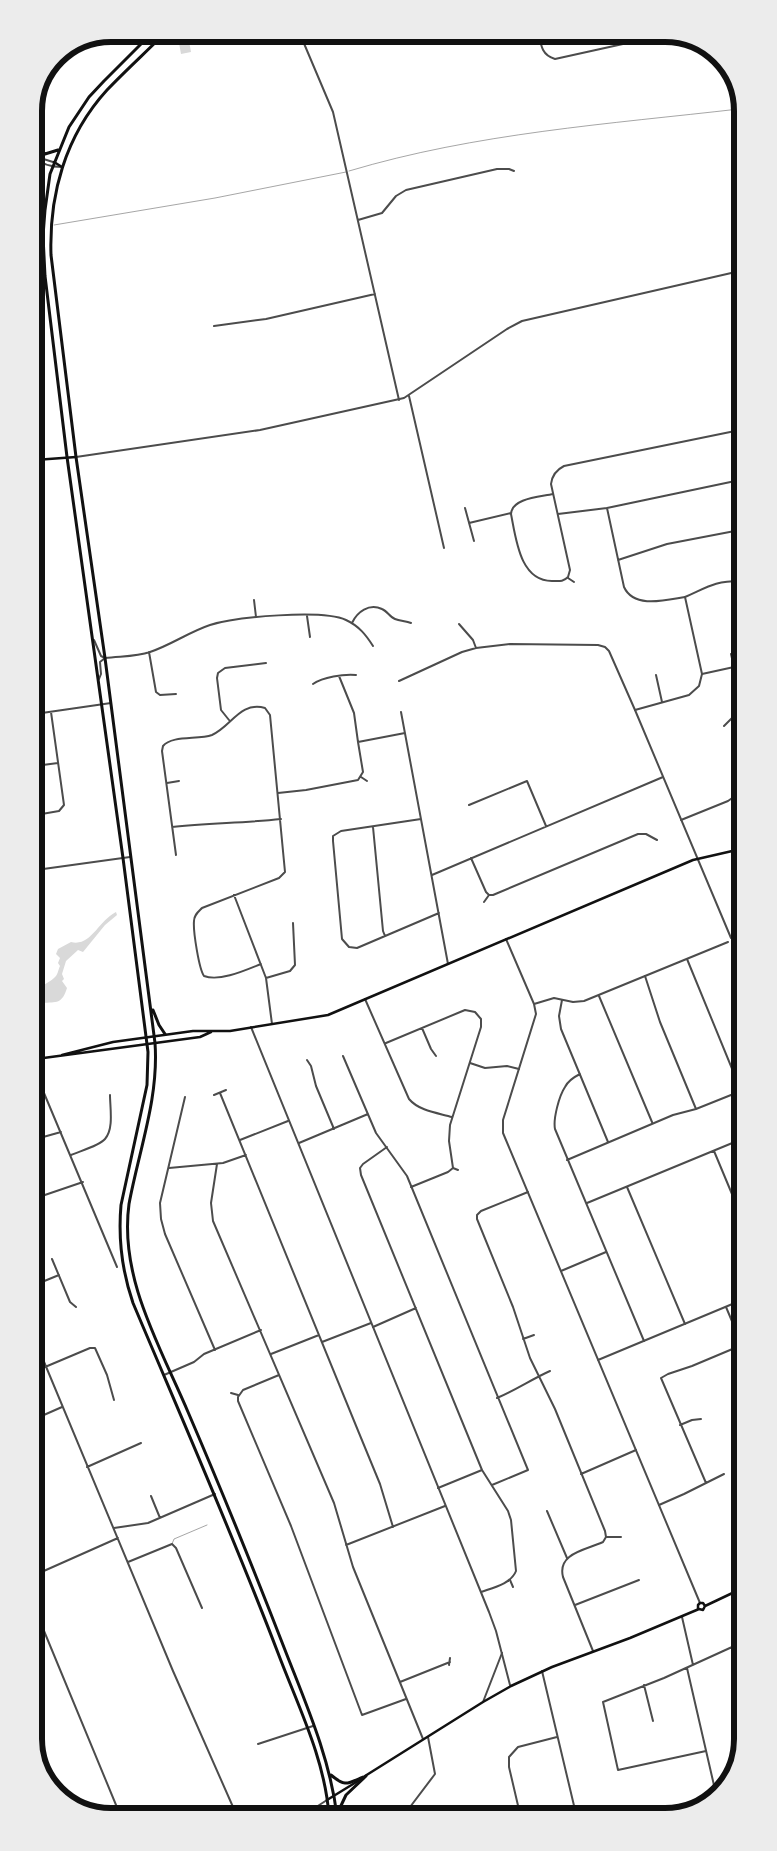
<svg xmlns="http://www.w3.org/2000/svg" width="777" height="1851" viewBox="0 0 777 1851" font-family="Raleway,sans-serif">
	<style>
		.water { fill: #d9d9d9 }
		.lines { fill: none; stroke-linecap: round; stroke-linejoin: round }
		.service { stroke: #4c4c4c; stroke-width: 0.5 }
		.minor { stroke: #4c4c4c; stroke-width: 2 }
		.tertiary { stroke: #4c4c4c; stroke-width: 2 }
		.secondary { stroke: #111; stroke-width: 2.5 }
		.trunk { stroke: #111; stroke-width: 3 }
		.rim { fill: none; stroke: #111; stroke-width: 6 }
	</style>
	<rect width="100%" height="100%" fill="#fff"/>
	<path class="water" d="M189,41L191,52L181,54L179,43Z
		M116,912L117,915L105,925L83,952L78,950L66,961L62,974L64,979L62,981L67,988C62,1004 57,1002 42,1003L41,1008L36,1013V991C41,985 49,983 54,978C58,975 58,970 60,966L58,963L60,958L56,954L58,949L71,942C91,947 98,921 116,912Z"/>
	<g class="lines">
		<path class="service" d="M349,171C476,133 609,124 739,109
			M54,225L215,198L346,172
			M34,228L41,227
			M172,1544L174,1539L207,1525"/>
		<path class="minor" d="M300,34L333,112L399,400
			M539,34C541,46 542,55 555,59L632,42L645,34
			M358,220L382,213L396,196L406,190L497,169H509L514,171
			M214,326L266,319L375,294
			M409,396L444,548
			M553,494C540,497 512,498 511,514C516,539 520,582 553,581C559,581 563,582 568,577L570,570L551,484C552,476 556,470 564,466L740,430
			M465,508L474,541
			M607,508L624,587C634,609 666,600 685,597
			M558,514L607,508L740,480
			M469,523L511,513
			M618,560L667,544L740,530
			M568,578L574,582
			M254,600L256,617
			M307,616L310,637
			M352,623C357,612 369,603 382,609C387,611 390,617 395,619C400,621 406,621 411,623
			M459,624L473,640L476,648
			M94,640L101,656L105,658
			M149,652L156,692L160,695L176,694
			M702,674L734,667L731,654
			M656,675L662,702
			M339,676L354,713L358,742
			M99,679L101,674L100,662L105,658C120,656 136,657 150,652C171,645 189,632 210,625C235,617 322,609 346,620C359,626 366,635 373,646
			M399,681L462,652L476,648L510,644L598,645L605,647L609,651L635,710
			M313,684C323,677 343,674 356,675
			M401,712L448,964
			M35,714L111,703
			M229,720L221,710L217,678L218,673L225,668L266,663
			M724,726L732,718L741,715
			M35,766L58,763
			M361,777L367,781
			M167,783L179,781
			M278,793L306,790L358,780L363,772L358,742L405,733
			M469,805L527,781L546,826
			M36,815L59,811L64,805L51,712
			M421,819L341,831L333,836V841L342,939L349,947L357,948L439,913
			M681,820L728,801L735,796L741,788
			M172,827C208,823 245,823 281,819
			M373,827L383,931L385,936
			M176,855L162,751L163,746C172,735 198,740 212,735C231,727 240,701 265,708L270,715L285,872L279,878L202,908C198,912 194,915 194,921C193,931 199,969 204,976C220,982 246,970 261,964
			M471,858L486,892L489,895H493L638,834H646L657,840
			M36,870L130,857
			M432,875L663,777
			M234,895L266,978L272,1024
			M484,902L489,895
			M687,959L742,1093
			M645,976L660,1022L696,1109
			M266,978L290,971L295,965L293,923
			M599,996L652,1122
			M365,999L409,1099C419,1111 438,1113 452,1117
			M562,1000L559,1016L561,1029L608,1142
			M422,1028L431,1049L436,1056
			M386,1043L465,1010L475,1012L481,1019V1027L450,1125L449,1141L453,1168L448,1172L411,1187
			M343,1056L376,1133L407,1176L528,1470L492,1485
			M307,1060L311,1066L316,1086L334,1129
			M470,1063L485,1068L507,1066L519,1069
			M36,1074L117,1267
			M580,1074C574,1077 568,1081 565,1087C559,1096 553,1119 555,1129L644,1341
			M220,1093L359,1433L380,1484L393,1527
			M214,1095L226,1090
			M185,1097L160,1203L161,1219L165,1234L215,1350
			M36,1139L61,1132
			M240,1140L288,1121
			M299,1143L368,1114
			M387,1147L363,1164L360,1168L361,1175L482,1470L508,1511L511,1520L516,1571C511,1584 492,1588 481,1592
			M714,1151L742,1218
			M71,1155C80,1151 99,1146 105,1139C114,1129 110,1108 110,1095
			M567,1160L673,1115L696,1109L741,1091
			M217,1164L211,1203L213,1221L334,1503L353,1567L423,1739
			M169,1168L223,1163L246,1155
			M453,1168L458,1170
			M627,1187L685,1324
			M528,1192L481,1211L477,1215V1219L513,1307L530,1358L555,1409L605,1531L606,1537L603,1542C586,1550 557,1553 563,1577L593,1651
			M36,1198L83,1182
			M587,1203L742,1139
			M52,1259L70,1302L76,1307
			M561,1271L606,1252
			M37,1284L59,1275
			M726,1307L742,1345
			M373,1327L416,1308
			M523,1339L534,1335
			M322,1342L371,1323
			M37,1345L173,1671L237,1816
			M271,1354L319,1335
			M45,1367L90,1348H95L107,1375L114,1400
			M164,1375L194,1362L204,1354L261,1330
			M279,1375L243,1390L238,1397V1401L291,1526L362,1715L406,1699
			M231,1393L238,1395
			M497,1398C516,1390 532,1379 550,1371
			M37,1418L62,1407
			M680,1425L692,1420L701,1419
			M87,1467L141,1443
			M581,1474L636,1450
			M706,1483L661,1378L668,1374L692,1366L742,1345
			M438,1488L482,1470
			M151,1496L160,1518
			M659,1505L684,1494L724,1474
			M547,1511L567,1558
			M114,1528L148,1523L215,1494
			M606,1537H621
			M346,1545L445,1506
			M128,1562L172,1544L176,1548L202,1608
			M37,1574L118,1538
			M510,1580L513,1587
			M575,1605L639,1580
			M37,1614L121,1817
			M682,1617L693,1665
			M732,1648L743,1696
			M449,1665L450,1658
			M687,1668L716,1794
			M542,1671L576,1814
			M400,1682L450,1662
			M644,1685L653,1721
			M483,1702L502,1653
			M258,1744L313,1726
			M706,1751L618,1770L603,1702L664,1678L743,1642
			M660,1813L686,1807L697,1808
			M520,1814L509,1767V1757L518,1747L557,1737
			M404,1815L435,1774L428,1737"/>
		<path class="tertiary" d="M34,156L53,162
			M34,157C41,164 51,167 62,167
			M76,457L260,430L404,398L507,329L522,321L740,271
			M506,939L534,1004L536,1014L503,1120V1133L700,1603
			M733,944L734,940L731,938L635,710L689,695L699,686L702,674L685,597C708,587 714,581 740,581
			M733,944L741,963
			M534,1004L554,998L573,1002L584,1001L728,942
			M251,1027L489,1612L496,1631L510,1685
			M598,1360L742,1300
			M310,1811L327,1800"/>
		<path class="secondary" d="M54,162L62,167
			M35,460L76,457
			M62,1055L113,1042L193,1031H230L328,1015L693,860L741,849
			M36,1059L200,1037L211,1032
			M698,1609V1605L700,1603H703L705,1606
			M365,1776L483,1702L511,1686L552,1667L630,1638L699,1609L703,1610L705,1606L743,1588
			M327,1800L358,1781"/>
		<path class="trunk" d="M151,34L104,81L89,97L69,127L50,174L45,210L43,236L45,276L67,457L123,858L148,1052L147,1085L121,1205C118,1239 122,1271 133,1303C182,1419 233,1535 278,1653C298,1706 325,1759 329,1816
			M164,34C145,53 125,71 107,90C65,136 49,195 51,255L76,457L105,658L155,1043C159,1098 139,1150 129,1204C119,1278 160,1346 188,1412C222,1491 254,1570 285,1650C306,1704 330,1758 337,1816
			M34,141L39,149L45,154L58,150
			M153,1010L159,1025L165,1034
			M331,1775C345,1787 347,1784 363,1777
			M338,1812L346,1795L366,1776
			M306,1814L319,1810L328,1815"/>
	</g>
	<path d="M0 0H777V1851H0ZM111 42H665A69 69 0 0 1 734 111V1739A69 69 0 0 1 665 1808H111A69 69 0 0 1 42 1739V111A69 69 0 0 1 111 42Z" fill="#ececec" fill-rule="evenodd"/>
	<path class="rim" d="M111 42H665A69 69 0 0 1 734 111V1739A69 69 0 0 1 665 1808H111A69 69 0 0 1 42 1739V111A69 69 0 0 1 111 42Z"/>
</svg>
